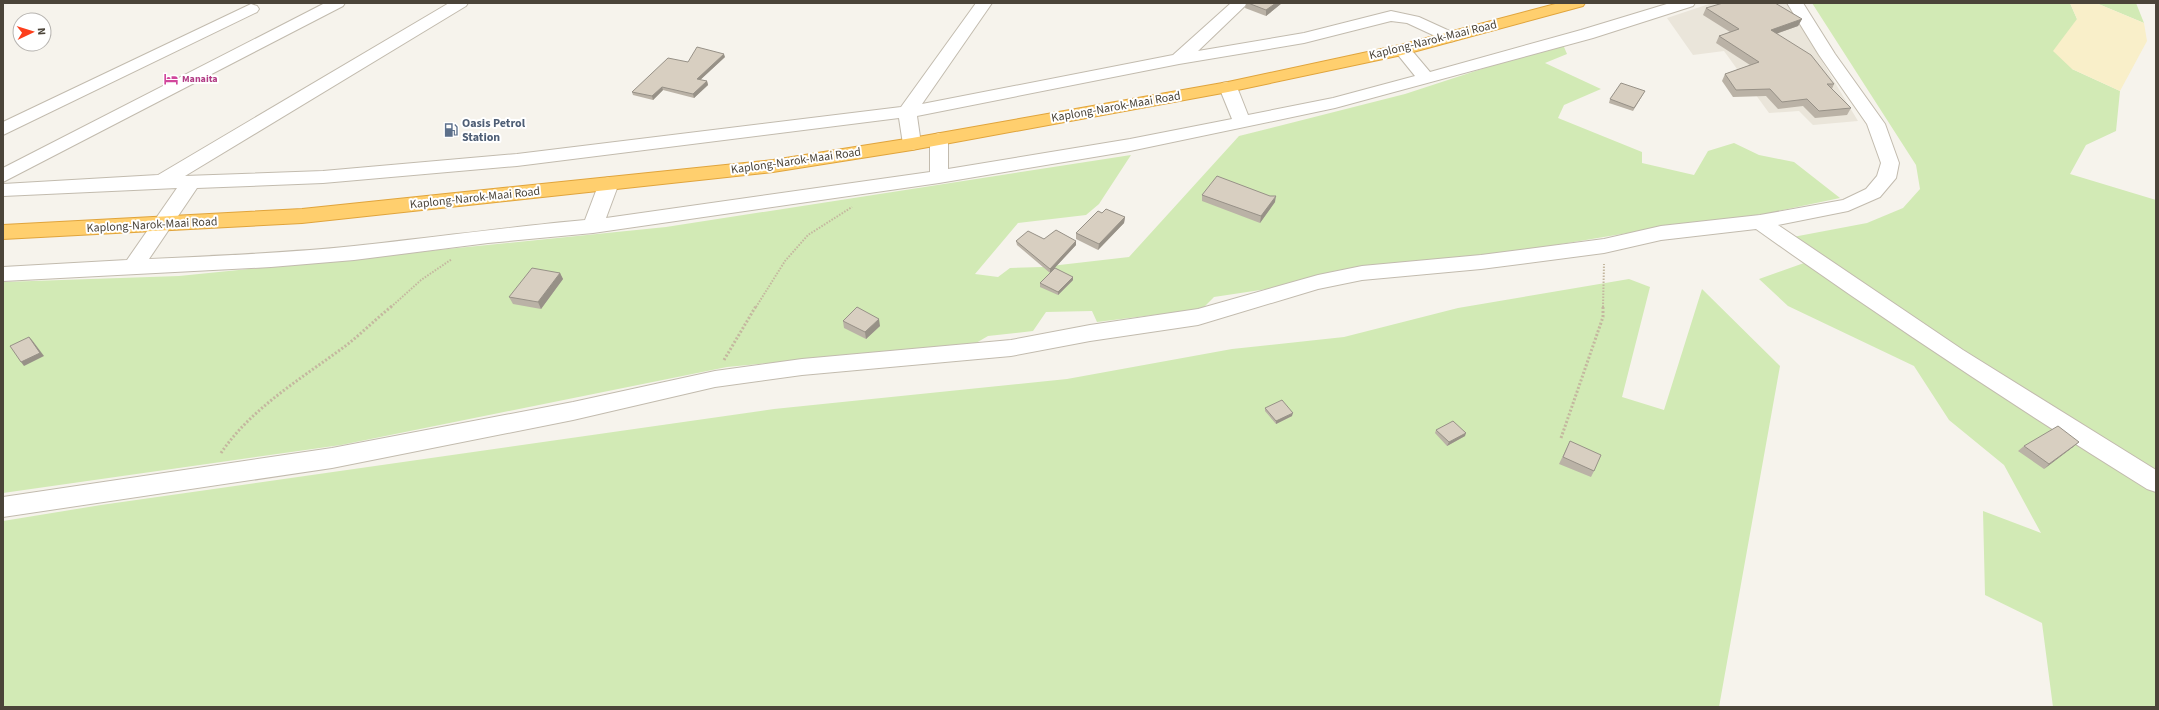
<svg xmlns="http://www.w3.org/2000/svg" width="2159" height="710" viewBox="0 0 2159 710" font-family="'Source Sans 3',sans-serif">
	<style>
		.residential { fill: #eae5da }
		.green { fill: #d2eab5 }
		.sand { fill: #f9efc9 }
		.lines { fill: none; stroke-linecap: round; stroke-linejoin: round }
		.minor-casing { stroke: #c2bbae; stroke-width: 2 }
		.highway-casing { stroke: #e0a43c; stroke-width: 2 }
		.path-far1 { stroke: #c4b79f; stroke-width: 2; stroke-dasharray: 1.5 1.5; stroke-linecap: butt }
		.path { stroke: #c4b79f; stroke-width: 3; stroke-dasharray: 2 2; stroke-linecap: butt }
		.minor { fill: #fff; fill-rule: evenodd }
		.highway { fill: #ffcf6e; fill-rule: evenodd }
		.wall { fill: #bab2a6 }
		.shaded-wall { fill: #979187 }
		.building { fill: #d8cfc1; stroke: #979187 }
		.labels { text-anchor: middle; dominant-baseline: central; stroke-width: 4; stroke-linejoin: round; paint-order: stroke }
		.far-hotel-label { font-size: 10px; font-weight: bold; fill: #b23c85; stroke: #fff; text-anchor: start }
		.street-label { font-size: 12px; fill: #4b4439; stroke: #fff }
		.service-label { font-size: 12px; font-weight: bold; fill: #4e5e75; stroke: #fff; text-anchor: start }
	</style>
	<rect width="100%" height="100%" fill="#f6f3ec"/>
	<path class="residential" d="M1712,3H1787L1858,121L1813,125L1799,111L1769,113L1724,51L1693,55L1667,18Z"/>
	<path class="green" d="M1812,3H2070L2077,19L2072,69L2120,91L2116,131L2086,145L2070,174L2156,200V472L1902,312L1793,237L1867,223L1903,208L1920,189L1916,165Z
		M2096,3H2136L2144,23Z
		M1552,46L1564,47L1567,54L1545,63L1601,89L1564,105L1558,118L1642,152V163L1694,175L1708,151L1734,143L1759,155L1794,162L1840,198L1764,214L1670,226L1514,252L1214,297L1202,309L1097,322L1092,311L1046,312L1033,331L988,336L976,343L727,367L341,445L3,493V282L179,276L666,227L1131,155L1099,204L1086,215L1018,223L975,274L998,277L1010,268L1042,267L1129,257L1239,136L1405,94Z
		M1804,263L2156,490V707H2053L2042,623L1985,595L1983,511L2041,533L2004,465L1949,420L1914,366L1788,306L1759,279Z
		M1629,279L1650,287L1622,397L1664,410L1702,289L1780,366L1719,707H3V521L101,505L774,409L1067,379L1232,349L1344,337L1458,308Z"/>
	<path class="sand" d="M2070,3H2096L2144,23L2147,41L2120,91L2072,69L2053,51L2077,19Z"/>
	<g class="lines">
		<defs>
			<path id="minor" d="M325,3H345L343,6L3,182V168Z
				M449,3H468L466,6L185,176L323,171L517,154L901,107L976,3H992L922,104L1173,55L1231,3H1248L1198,51L1304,33L1391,11L1419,17L1454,33L1456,37L1454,41L1448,42L1407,23L1391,21L1304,43L1179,64L917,116L921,144L919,148L912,150L905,148L903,144L899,118L517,166L323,183L197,188L149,259C217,256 286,253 354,246C431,238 508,227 585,220L599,183L602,179L609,177L616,179L619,183L606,218L930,172V139L933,135L939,133L945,135L948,139V169L1130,139L1232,119L1219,87L1222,83L1228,82L1234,83L1237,87L1248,115L1333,98L1415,76L1394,50L1396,46H1408L1430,72L1581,30L1670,3H1695L1693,6L1593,38L1335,108L1130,151L939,183L593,233L488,243L354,260L271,267L3,281V267L127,260L177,188L3,196V184L158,175Z
				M1787,3H1803L1835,54L1885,124L1899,163L1896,178L1880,197L1848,211L1778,225L1963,350L2156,470V492L2147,489C2014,406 1884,320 1756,229L1661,240L1604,253L1481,269L1362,280L1318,289L1198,325L1090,341L1011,356L802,375L715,387L573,420L332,468L3,517V497L332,448L573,402L715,371L802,359L1011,340L1090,325L1198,309L1318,275L1362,266L1481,255L1604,239L1661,226L1760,215L1843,200L1866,189L1877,176L1881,163L1867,124L1819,55Z
				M251,4L257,6L259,9L257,12L3,135V122Z"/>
			<path id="highway" d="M1559,3H1585L1583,6L1402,55L1228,92L912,150L773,172L302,223L3,239V225L302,209L773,160L912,138L1228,82L1400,45Z"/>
		</defs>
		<use href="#minor" class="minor-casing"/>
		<use href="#highway" class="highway-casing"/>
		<path class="path-far1" d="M391,307L421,280L452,259
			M756,307L785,261L808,235L852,207
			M1603,307L1604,264"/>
		<path class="path" d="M724,360L756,306
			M1561,438L1603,317V306
			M221,453C252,407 304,377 348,344C363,332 377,318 392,306"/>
		<use href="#minor" class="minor"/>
		<use href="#highway" class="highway"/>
	</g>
	<path class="wall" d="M1246,3H1282L1266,16L1245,8Z
		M1706,8L1802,19L1798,26L1776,34L1834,84L1832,89L1851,108L1847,115L1815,118L1803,106L1778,109L1766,96L1733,97L1722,81L1725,74L1750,65L1716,43L1719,36L1730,32L1703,15Z
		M725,57L700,80L707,81L708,85L694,98L663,90L653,100L633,95L632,92L688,62Z
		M1645,91L1633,111L1609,103L1610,99Z
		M1202,195L1270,196L1275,202L1260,223L1202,201Z
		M1102,213L1125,217L1124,223L1098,250L1076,239V233Z
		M1044,239L1076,241V245L1050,273L1017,245L1016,241Z
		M560,273L563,279L541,309L513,304L509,297Z
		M1073,280L1058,295L1040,287V283Z
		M843,321L880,326L866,339L844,328Z
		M1265,408L1292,416L1276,424L1265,411Z
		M1436,430L1465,436L1447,446L1435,433Z
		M1570,441L1594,471L1591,477L1559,464Z
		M2079,442L2073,447L2044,469L2018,451L2024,446Z"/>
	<path class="shaded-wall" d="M1276,3H1282L1266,16V10Z
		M1802,19L1798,26L1767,37L1771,30Z
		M724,54L725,57L698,82L697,79Z
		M707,81L708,85L694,98L693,94Z
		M662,87L663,90L653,100L652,96Z
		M1276,196L1275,202L1260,223L1261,216Z
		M1125,217L1124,223L1098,250L1099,244Z
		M1076,241V245L1050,273V269Z
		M560,273L563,279L541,309L538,302Z
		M1073,277V280L1058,295V292Z
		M879,319L880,326L866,339L865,332Z
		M29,337L32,340L44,356L24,366L21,362Z
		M1293,413L1292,416L1276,424V421Z
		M1466,433L1465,436L1447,446L1449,442Z
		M2079,442L2073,447L2044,469L2049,464Z"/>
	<path class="building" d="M1248,3H1276L1266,10Z
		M1723,3H1775L1802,19L1771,30L1811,55L1834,84H1827L1851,108L1819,111L1807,99L1782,102L1770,89L1736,90L1725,74L1759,62L1719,36L1739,29L1706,8Z
		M697,47L724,54L697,79L707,81L693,94L662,87L652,96L632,92L668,58L688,62Z
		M1621,83L1645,91L1634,108L1610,99Z
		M1217,176L1270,196H1276L1261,216L1202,195Z
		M1106,209L1125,217L1099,244L1076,233L1098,211L1102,213Z
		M1056,230L1076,241L1050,269L1016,241L1028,231L1044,239Z
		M532,268L560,273L538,302L509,297Z
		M1055,268L1073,277L1058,292L1040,283Z
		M857,307L879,319L865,332L843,321Z
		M29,337L40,353L21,362L10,346Z
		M1282,400L1293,413L1276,421L1265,408Z
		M1453,421L1466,433L1449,442L1436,430Z
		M2058,426L2079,442L2049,464L2024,446Z
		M1570,441L1601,455L1594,471L1563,457Z"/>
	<defs>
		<symbol id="hotel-bare" viewBox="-9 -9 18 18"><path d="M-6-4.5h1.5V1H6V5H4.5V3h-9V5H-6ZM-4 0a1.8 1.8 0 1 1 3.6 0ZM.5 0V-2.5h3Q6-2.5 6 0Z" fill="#d1479c" stroke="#fff" stroke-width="2.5" paint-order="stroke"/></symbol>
		<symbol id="fuel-bare" viewBox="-9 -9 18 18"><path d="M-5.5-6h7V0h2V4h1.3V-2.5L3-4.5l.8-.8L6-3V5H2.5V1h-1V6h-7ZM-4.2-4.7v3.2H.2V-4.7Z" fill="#5c6f8a" stroke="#fff" stroke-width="2.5" paint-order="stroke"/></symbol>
	</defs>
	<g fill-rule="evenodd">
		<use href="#hotel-bare" x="161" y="69" width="20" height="20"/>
		<use href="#fuel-bare" x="441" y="120" width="20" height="20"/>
	</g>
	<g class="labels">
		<g class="far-hotel-label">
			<text x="182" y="79">Manaita</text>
		</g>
		<g class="street-label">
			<text transform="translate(1433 40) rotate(-14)">Kaplong-Narok-Maai Road</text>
			<text transform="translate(1116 107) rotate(-10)">Kaplong-Narok-Maai Road</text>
			<text transform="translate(796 161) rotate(-8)">Kaplong-Narok-Maai Road</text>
			<text transform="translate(475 198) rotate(-6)">Kaplong-Narok-Maai Road</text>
			<text transform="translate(152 225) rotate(-3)">Kaplong-Narok-Maai Road</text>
		</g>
		<g class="service-label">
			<text x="462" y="123">Oasis Petrol<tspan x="462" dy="14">Station</tspan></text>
		</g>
	</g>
	<rect width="2159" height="710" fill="none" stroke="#4b4439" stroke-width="8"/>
	<g transform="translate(32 32) rotate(86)"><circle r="19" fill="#ffffff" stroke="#b7b4b0"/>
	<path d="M0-3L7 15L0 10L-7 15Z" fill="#fc3f1d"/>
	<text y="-6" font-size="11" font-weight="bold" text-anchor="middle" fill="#4b4439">N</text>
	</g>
</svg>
